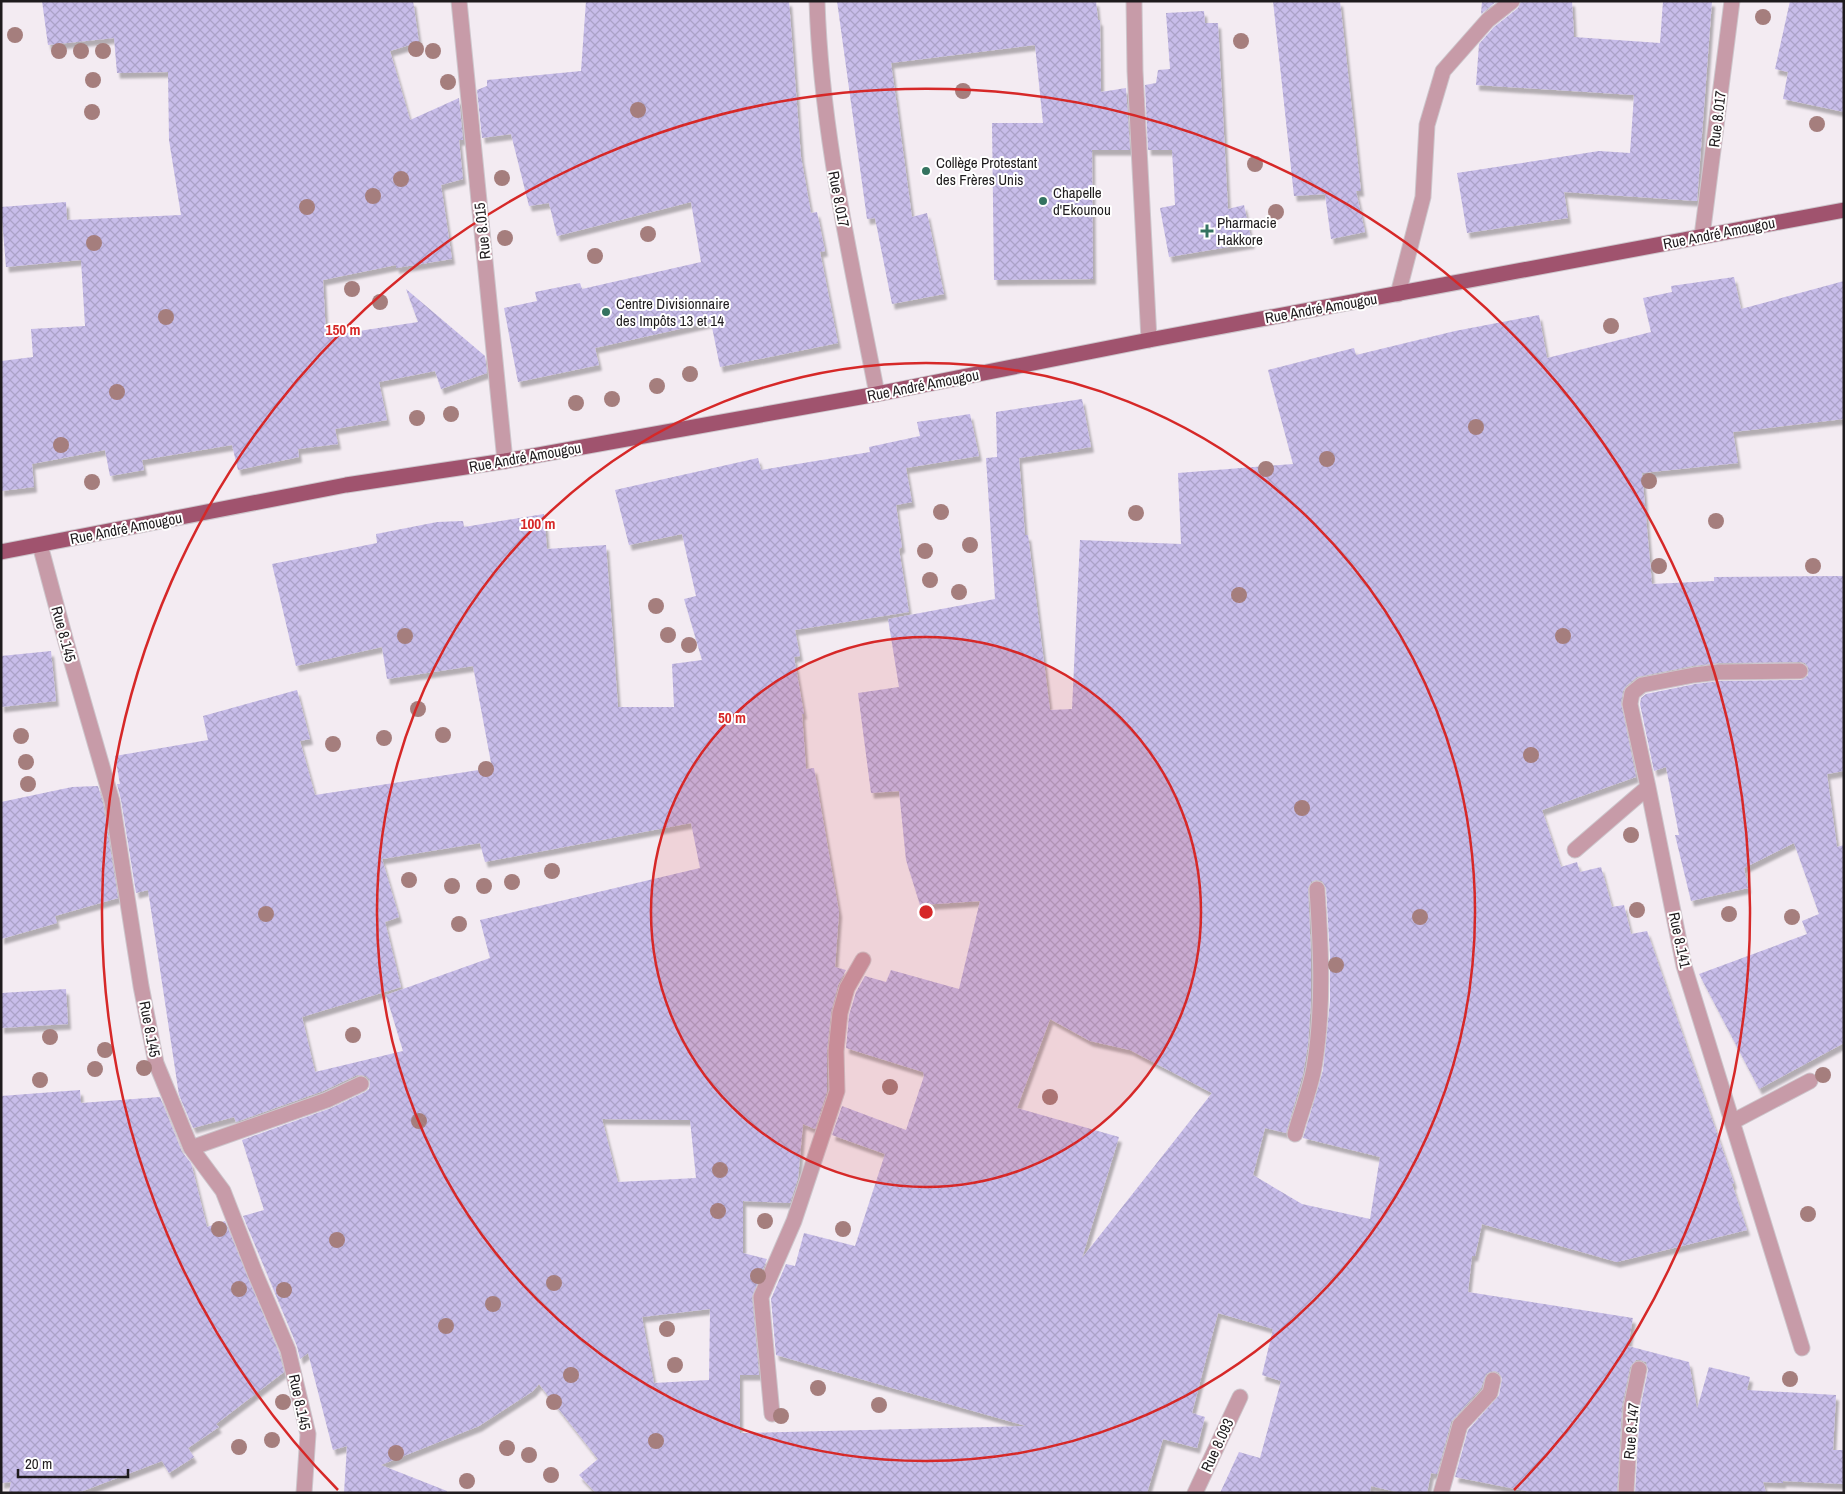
<svg xmlns="http://www.w3.org/2000/svg" width="1845" height="1494" viewBox="0 0 1845 1494" font-family="'Archivo Narrow',sans-serif">
	<style>
		.building { fill: url(#building-cross-hatch); fill-rule: evenodd; filter: url(#shadow) }
		.lines { fill: none; stroke-linecap: round; stroke-linejoin: round }
		.lane-casing { stroke: #cdc6cc; stroke-width: 17 }
		.street-casing { stroke: #cdc6cc; stroke-width: 17 }
		.primary-casing { stroke: #cdc6cc; stroke-width: 17 }
		.lane { stroke: #c79ba8; stroke-width: 15 }
		.street { stroke: #c79ba8; stroke-width: 15 }
		.primary { stroke: #a0536e; stroke-width: 15 }
		.tree { fill: #a57e7d }
		.ring { fill: none; stroke: #d62828; stroke-width: 2.5 }
		.poi-dot { fill: #347360; stroke: #fff; stroke-width: 2 }
		.labels { text-anchor: middle; dominant-baseline: central; stroke-width: 4; stroke-linejoin: round; paint-order: stroke }
		.street-label { font-size: 15px; fill: #1e1b1d; stroke: #fff }
		.poi-label { font-size: 15px; fill: #1e1b1d; stroke: #fff; text-anchor: start }
		.centre { fill: #d62828; stroke: #fff; stroke-width: 2.5 }
		.ring-label { font-size: 15px; text-anchor: middle; font-weight: bold; fill: #d62828; stroke: #fff; stroke-width: 4; stroke-linejoin: round; paint-order: stroke }
	</style>
	<defs>
		<pattern id="building-cross-hatch" width="8" height="8" patternUnits="userSpaceOnUse" patternTransform="scale(1.25)"><rect width="8" height="8" fill="#c8bdea"/><path d="M0 0l8 8M0 8l8-8" fill="none" stroke="#aba2c8"/></pattern>
		<filter id="shadow"><feDropShadow dx="3" dy="5.5" stdDeviation="1" flood-color="#0004"/></filter>
	</defs>
	<rect width="100%" height="100%" fill="#f3ebf2"/>
	<path class="building" d="M42,1H413L419,42L390,51L410,120L459,98L463,140H459L463,179L441,185L452,259L396,268V265L323,280L326,336L418,322L406,289L485,356L487,373L441,389L435,371L379,382L387,420L335,429L338,444L298,449L299,457L238,470L232,445L142,460L144,470L110,476L105,450L32,464L34,487L1,491V361L33,357L31,329L85,326L81,260L6,267L1,207L66,202L67,220L181,215L169,140L168,72L117,73L114,38L48,45Z
		M586,1H789L801,157L811,213L817,212L825,251L820,252L838,343L720,367L711,322L595,348L599,365L518,382L504,308L537,301L535,292L580,283L582,289L701,262L691,202L557,236L549,203L529,206L511,134L482,138L477,90L487,86V80L581,71Z
		M837,1H1096L1098,20H1100L1101,92L1126,88L1130,150H1092L1093,279L994,280L992,123H1043L1035,45L891,63L912,217L927,213L944,294L892,304L875,218L867,219Z
		M1273,1H1340L1361,191H1356L1365,232L1331,239L1325,194L1294,196Z
		M1482,1H1497L1481,14Z
		M1521,1H1572L1574,37L1660,43L1663,1H1712L1697,201L1564,192L1568,218L1467,233L1457,173L1599,151L1630,153L1634,95L1476,85L1479,44L1494,27L1518,8Z
		M1790,1H1844V112L1783,99L1788,72L1775,69Z
		M1204,11L1205,23H1218L1228,209L1244,205L1252,243L1169,257L1160,208L1175,205L1172,150H1148L1145,85L1156,83L1158,70L1170,69L1166,13Z
		M1734,277L1741,309L1844,281V419L1733,432L1738,463L1642,473L1652,584L1714,581V577L1844,576V771L1827,774L1837,847L1844,845V1043L1759,1089L1699,974L1807,934L1802,921L1819,914L1794,843L1744,868L1748,888L1691,901L1675,835H1679L1666,767L1654,771L1640,704L1641,698L1646,694L1695,684L1720,681L1801,680L1808,675V667L1805,663L1800,662L1719,663L1692,666L1637,677L1626,686L1623,691L1621,703L1636,777L1542,810L1561,867L1577,862L1580,872L1601,867L1612,907L1624,905L1631,934L1647,931L1734,1183L1732,1184L1747,1230L1617,1262L1482,1224L1475,1256H1472L1468,1292L1633,1318L1628,1346L1689,1362L1697,1409L1709,1367L1750,1377L1747,1390L1836,1395L1833,1450H1844V1484L1783,1481V1483L1763,1482L1766,1493H1635L1640,1409L1648,1370L1646,1362L1640,1360H1636L1630,1367L1622,1406L1617,1493H1536L1455,1477L1468,1430L1499,1395L1502,1378L1499,1373L1495,1371L1486,1374L1481,1388L1451,1422L1437,1474L1431,1473L1427,1493H1401L1371,1486L1370,1493H1220L1239,1452L1260,1458L1281,1381L1262,1375L1273,1329L1218,1313L1192,1413L1205,1417L1197,1448L1163,1439L1147,1493H806L743,1491L744,1493H596L579,1475L598,1459L539,1384L533,1391L479,1426L381,1465L447,1491V1493H344L347,1446L333,1450L308,1353L300,1359L297,1346L243,1216L264,1210L242,1140L331,1108L365,1092L369,1089L370,1080L366,1076L357,1075L323,1091L236,1122L234,1117L193,1128L179,1095L148,890L136,893L121,800L117,784H120L115,756L208,740L203,716L297,690L310,739L300,741L315,795L492,768L473,666L387,679L382,647L296,666L272,564L377,543L376,534L437,522L463,521L464,527L544,514L547,549L606,545L618,707H674L672,664L702,660L684,599L696,596L682,534L629,545L615,490L758,458L761,470L870,452L869,447L920,436L917,422L970,414L979,456L906,468L912,502L896,505L902,547L899,549L909,612L795,630L800,656L794,657L804,714H802L806,769L814,768L839,912L835,967L846,970L838,985L831,1012L827,1050V1091L815,1129L803,1124L798,1178L790,1203L743,1201V1253L767,1259L752,1297L759,1375H740V1433L1026,1426L776,1355L771,1299L786,1264L795,1266L804,1233L855,1246L885,1154L832,1135L842,1106L906,1130L924,1076L923,1072L846,1048L849,1015L856,992L865,976L886,982L891,970L959,989L980,901L920,905L906,860L899,791L871,793L858,693L899,687L888,619L995,599L986,458L997,457L996,412L1082,399L1091,447L1019,458L1025,535H1028L1050,710L1072,709L1080,540L1181,544L1178,473L1293,464L1268,370L1354,348L1356,355L1455,331L1539,315L1547,358L1651,332L1643,298L1672,292L1671,286ZM691,823L700,868L480,920L490,958L386,995L403,1051L315,1072L302,1017L401,987L385,922L399,917L382,859L480,843L485,862ZM1316,880L1322,881L1326,888L1330,956V1001L1323,1070L1303,1138L1380,1157L1370,1219L1302,1204L1253,1175L1265,1128L1286,1133L1303,1074L1308,1044L1311,1000V956L1308,889L1311,882ZM1050,1019L1090,1041L1130,1050L1212,1093L1082,1258L1119,1137L1017,1108ZM602,1119L690,1120L696,1178L618,1182ZM710,1309L709,1380L654,1383L642,1317Z
		M51,651L56,701L1,707V656Z
		M98,786L103,803L118,898L55,916L57,923L1,939V802L72,787Z
		M66,989L68,1024L1,1028V993Z
		M80,1090L81,1103L160,1097L182,1152L191,1163L207,1227L225,1221L279,1353L284,1372L216,1424L219,1427L188,1448L194,1457L169,1473L162,1461L83,1491L72,1493H9L11,1482L1,1483V1096Z"/>
	<g class="lines">
		<defs>
			<path id="lane" d="M1398,294L1423,197L1427,125L1443,71L1488,20L1512,1"/>
			<path id="street" d="M459,1L505,461
				M817,1C821,134 852,264 877,394
				M1134,1L1135,71L1149,340
				M1702,236L1732,1
				M40,545L66,642L112,801L141,986L156,1063L191,1148L223,1191L255,1273L288,1350L308,1434L304,1493
				M1800,671L1719,672L1694,675L1642,685L1632,693L1630,704L1648,787L1684,966L1802,1348
				M1575,850L1648,787
				M1732,1122L1810,1081
				M1295,1134C1301,1112 1310,1090 1314,1068C1324,1008 1321,949 1317,889
				M191,1148L327,1100L361,1084
				M772,1414L761,1297L794,1221L837,1091L836,1051L840,1013L847,988L863,960
				M1195,1493L1240,1397
				M1441,1493L1460,1425L1490,1393L1493,1380
				M1626,1493L1631,1408L1639,1369"/>
			<path id="primary" d="M1,552L346,485L505,461L877,394L1149,340L1844,210"/>
		</defs>
		<use href="#lane" class="lane-casing"/>
		<use href="#street" class="street-casing"/>
		<use href="#primary" class="primary-casing"/>
		<use href="#lane" class="lane"/>
		<use href="#street" class="street"/>
		<use href="#primary" class="primary"/>
	</g>
	<g class="tree">
		<circle cx="1763" cy="17" r="8"/>
		<circle cx="15" cy="35" r="8"/>
		<circle cx="1241" cy="41" r="8"/>
		<circle cx="416" cy="49" r="8"/>
		<circle cx="59" cy="51" r="8"/>
		<circle cx="81" cy="51" r="8"/>
		<circle cx="103" cy="51" r="8"/>
		<circle cx="433" cy="51" r="8"/>
		<circle cx="93" cy="80" r="8"/>
		<circle cx="448" cy="82" r="8"/>
		<circle cx="963" cy="91" r="8"/>
		<circle cx="638" cy="110" r="8"/>
		<circle cx="92" cy="112" r="8"/>
		<circle cx="1817" cy="124" r="8"/>
		<circle cx="1255" cy="164" r="8"/>
		<circle cx="502" cy="178" r="8"/>
		<circle cx="401" cy="179" r="8"/>
		<circle cx="373" cy="196" r="8"/>
		<circle cx="307" cy="207" r="8"/>
		<circle cx="1276" cy="212" r="8"/>
		<circle cx="648" cy="234" r="8"/>
		<circle cx="505" cy="238" r="8"/>
		<circle cx="94" cy="243" r="8"/>
		<circle cx="595" cy="256" r="8"/>
		<circle cx="352" cy="289" r="8"/>
		<circle cx="380" cy="302" r="8"/>
		<circle cx="166" cy="317" r="8"/>
		<circle cx="1611" cy="326" r="8"/>
		<circle cx="690" cy="374" r="8"/>
		<circle cx="657" cy="386" r="8"/>
		<circle cx="117" cy="392" r="8"/>
		<circle cx="612" cy="399" r="8"/>
		<circle cx="576" cy="403" r="8"/>
		<circle cx="451" cy="414" r="8"/>
		<circle cx="417" cy="418" r="8"/>
		<circle cx="1476" cy="427" r="8"/>
		<circle cx="61" cy="445" r="8"/>
		<circle cx="1327" cy="459" r="8"/>
		<circle cx="1266" cy="469" r="8"/>
		<circle cx="1649" cy="481" r="8"/>
		<circle cx="92" cy="482" r="8"/>
		<circle cx="941" cy="512" r="8"/>
		<circle cx="1136" cy="513" r="8"/>
		<circle cx="1716" cy="521" r="8"/>
		<circle cx="970" cy="545" r="8"/>
		<circle cx="925" cy="551" r="8"/>
		<circle cx="1659" cy="566" r="8"/>
		<circle cx="1813" cy="566" r="8"/>
		<circle cx="930" cy="580" r="8"/>
		<circle cx="959" cy="592" r="8"/>
		<circle cx="1239" cy="595" r="8"/>
		<circle cx="656" cy="606" r="8"/>
		<circle cx="668" cy="635" r="8"/>
		<circle cx="405" cy="636" r="8"/>
		<circle cx="1563" cy="636" r="8"/>
		<circle cx="689" cy="645" r="8"/>
		<circle cx="418" cy="709" r="8"/>
		<circle cx="443" cy="735" r="8"/>
		<circle cx="21" cy="736" r="8"/>
		<circle cx="384" cy="738" r="8"/>
		<circle cx="333" cy="744" r="8"/>
		<circle cx="1531" cy="755" r="8"/>
		<circle cx="26" cy="762" r="8"/>
		<circle cx="486" cy="769" r="8"/>
		<circle cx="28" cy="784" r="8"/>
		<circle cx="1302" cy="808" r="8"/>
		<circle cx="1631" cy="835" r="8"/>
		<circle cx="552" cy="871" r="8"/>
		<circle cx="409" cy="880" r="8"/>
		<circle cx="512" cy="882" r="8"/>
		<circle cx="452" cy="886" r="8"/>
		<circle cx="484" cy="886" r="8"/>
		<circle cx="1637" cy="910" r="8"/>
		<circle cx="266" cy="914" r="8"/>
		<circle cx="1729" cy="914" r="8"/>
		<circle cx="1420" cy="917" r="8"/>
		<circle cx="1792" cy="917" r="8"/>
		<circle cx="459" cy="924" r="8"/>
		<circle cx="1336" cy="965" r="8"/>
		<circle cx="353" cy="1035" r="8"/>
		<circle cx="50" cy="1037" r="8"/>
		<circle cx="105" cy="1050" r="8"/>
		<circle cx="144" cy="1068" r="8"/>
		<circle cx="95" cy="1069" r="8"/>
		<circle cx="1823" cy="1075" r="8"/>
		<circle cx="40" cy="1080" r="8"/>
		<circle cx="890" cy="1087" r="8"/>
		<circle cx="1050" cy="1097" r="8"/>
		<circle cx="419" cy="1121" r="8"/>
		<circle cx="720" cy="1170" r="8"/>
		<circle cx="718" cy="1211" r="8"/>
		<circle cx="1808" cy="1214" r="8"/>
		<circle cx="765" cy="1221" r="8"/>
		<circle cx="219" cy="1229" r="8"/>
		<circle cx="843" cy="1229" r="8"/>
		<circle cx="337" cy="1240" r="8"/>
		<circle cx="758" cy="1276" r="8"/>
		<circle cx="554" cy="1283" r="8"/>
		<circle cx="239" cy="1289" r="8"/>
		<circle cx="284" cy="1290" r="8"/>
		<circle cx="493" cy="1304" r="8"/>
		<circle cx="446" cy="1326" r="8"/>
		<circle cx="667" cy="1329" r="8"/>
		<circle cx="675" cy="1365" r="8"/>
		<circle cx="571" cy="1375" r="8"/>
		<circle cx="1790" cy="1379" r="8"/>
		<circle cx="818" cy="1388" r="8"/>
		<circle cx="283" cy="1402" r="8"/>
		<circle cx="554" cy="1402" r="8"/>
		<circle cx="879" cy="1405" r="8"/>
		<circle cx="781" cy="1416" r="8"/>
		<circle cx="272" cy="1440" r="8"/>
		<circle cx="656" cy="1441" r="8"/>
		<circle cx="239" cy="1447" r="8"/>
		<circle cx="507" cy="1448" r="8"/>
		<circle cx="396" cy="1453" r="8"/>
		<circle cx="529" cy="1455" r="8"/>
		<circle cx="551" cy="1475" r="8"/>
		<circle cx="467" cy="1481" r="8"/>
	</g>
	<circle cx="926" cy="912" r="275" fill="#d62828" fill-opacity=".12"/>
	<g class="ring">
		<circle cx="926" cy="912" r="275"/>
		<circle cx="926" cy="912" r="549"/>
		<path d="M338 1490A824 824 0 1 1 1514 1490"/>
	</g>
	<g class="poi-dot">
		<circle cx="926" cy="171" r="5"/>
		<circle cx="1043" cy="201" r="5"/>
		<path d="M1204.5 223.5h5v5h5v5h-5v5h-5v-5h-5v-5h5z"/>
		<circle cx="606" cy="312" r="5"/>
	</g>
	<g class="labels">
		<g class="street-label">
			<text transform="translate(1717 119) rotate(-83)">Rue 8.017</text>
			<text transform="translate(839 199) rotate(79)">Rue 8.017</text>
			<text transform="translate(482 231) rotate(-96)">Rue 8.015</text>
			<text transform="translate(1719 233) rotate(-11)">Rue André Amougou</text>
			<text transform="translate(1321 308) rotate(-10)">Rue André Amougou</text>
			<text transform="translate(923 385) rotate(-11)">Rue André Amougou</text>
			<text transform="translate(525 457) rotate(-10)">Rue André Amougou</text>
			<text transform="translate(126 528) rotate(-11)">Rue André Amougou</text>
			<text transform="translate(64 634) rotate(75)">Rue 8.145</text>
			<text transform="translate(1680 940) rotate(78)">Rue 8.141</text>
			<text transform="translate(150 1029) rotate(79)">Rue 8.145</text>
			<text transform="translate(300 1402) rotate(78)">Rue 8.145</text>
			<text transform="translate(1631 1431) rotate(-85)">Rue 8.147</text>
			<text transform="translate(1217 1445) rotate(-65)">Rue 8.093</text>
		</g>
		<g class="poi-label">
			<text x="936" y="162">Collège Protestant<tspan x="936" dy="17">des Frères Unis</tspan></text>
			<text x="1053" y="192">Chapelle<tspan x="1053" dy="17">d'Ekounou</tspan></text>
			<text x="1217" y="222">Pharmacie<tspan x="1217" dy="17">Hakkore</tspan></text>
			<text x="616" y="303">Centre Divisionnaire<tspan x="616" dy="17">des Impôts 13 et 14</tspan></text>
		</g>
	</g>
	<circle cx="926" cy="912" r="8" class="centre"/>
	<g class="ring-label">
		<text x="343" y="335">150 m</text>
		<text x="538" y="529">100 m</text>
		<text x="732" y="723">50 m</text>
	</g>
	<rect width="1845" height="1494" fill="none" stroke="#1e1b1d" stroke-width="5"/>
	<path d="M18 1469v8h110v-8" fill="none" stroke="#1e1b1d" stroke-width="2.5"/>
	<text x="25" y="1469" font-size="15" fill="#1e1b1d" stroke="#ffffff" stroke-width="4" paint-order="stroke">20 m</text>
</svg>
